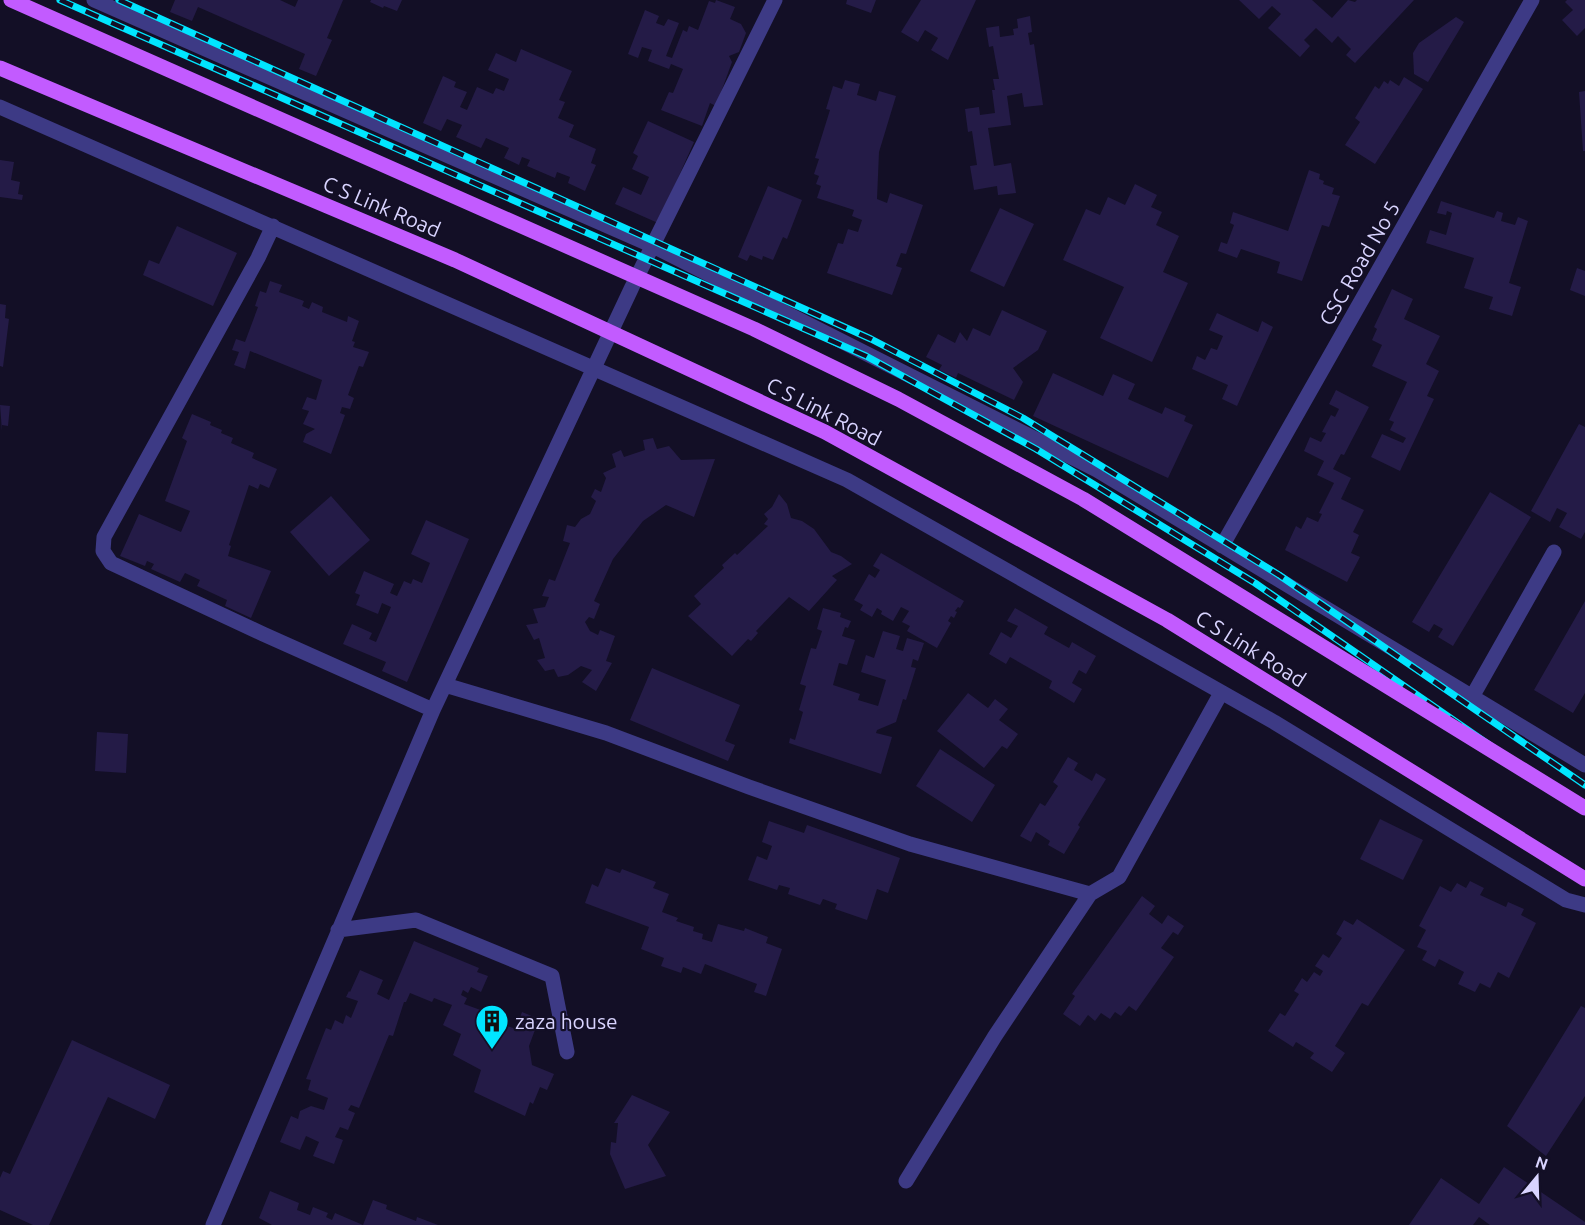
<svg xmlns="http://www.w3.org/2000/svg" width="1585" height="1225" viewBox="0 0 1585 1225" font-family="Ubuntu,sans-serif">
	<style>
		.building { fill: #241b47 }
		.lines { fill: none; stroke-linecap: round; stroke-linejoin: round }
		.minor { stroke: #3d3a85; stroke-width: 15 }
		.rail-casing { stroke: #00e5ff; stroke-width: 7 }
		.rail { stroke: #130f26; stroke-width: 4.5; stroke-dasharray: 14; stroke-linecap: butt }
		.major-bridge { stroke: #c25bff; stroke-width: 15 }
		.labels { text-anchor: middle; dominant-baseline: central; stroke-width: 4.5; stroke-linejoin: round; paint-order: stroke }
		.street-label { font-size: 21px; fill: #d9d4ff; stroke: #130f26 }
		.poi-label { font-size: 21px; fill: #d9d4ff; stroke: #130f26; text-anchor: start }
	</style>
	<rect width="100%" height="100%" fill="#130f26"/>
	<path class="building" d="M175,0H280L295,7L298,0H343L327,38L332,40L316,76L299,69L305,54L198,7L192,21L170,12Z
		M371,0H402L397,11L384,6L383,8L370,2Z
		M716,0L735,7L730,19L741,24L746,33L739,52L729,56L732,62L716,106L710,103L702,126L661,110L669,92L673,93L683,69L671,64L669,69L648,61L652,50L642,47L638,58L628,54L645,10L659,16L656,23L664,26L668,19L679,23L666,56L672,58L683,30L687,32L689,26L698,30L709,1L715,3Z
		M847,0H876L871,13L846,4Z
		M921,0H976L948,60L931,50L938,38L925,30L918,42L901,32Z
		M1239,0H1312L1332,18L1348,0L1355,2L1357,0H1414L1355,63L1346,55L1351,49L1338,36L1332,43L1316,28L1304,40L1310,46L1300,57L1268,28L1281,14L1272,6L1259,19Z
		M1567,0H1585V28L1577,36L1562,20L1573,10L1565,2Z
		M1030,16L1032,32L1028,33L1030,45L1034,44L1043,105L1024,107L1022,93L1007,96L1011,125L988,128L994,166L1011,163L1016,193L998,195L997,186L974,190L970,166L977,165L972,131L968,132L965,109L979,107L980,115L995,113L992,90H995L993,79H999L993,46L989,47L986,28L999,26L1000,37L1014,35L1013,29L1018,28L1017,19Z
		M1456,17L1464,22L1428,82L1414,74L1413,53L1419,43Z
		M521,49L572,71L559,100L565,102L558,118L574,125L569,137L596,149L591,163L596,165L585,191L568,183L570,177L557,172L555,178L527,166L530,160L522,157L519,165L504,158L509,148L486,138L481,148L456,137L462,125L447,119L441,131L423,123L443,76L456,82L454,87L467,92L460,107L467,110L477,87L493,94L496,88L504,91L509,79L488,70L496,53L516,62Z
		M1404,77L1423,89L1375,164L1345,145L1360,122L1355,118L1375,86L1379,89L1384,81L1388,84L1390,80L1399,86Z
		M845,80L860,84L857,95L876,101L879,91L896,96L879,152L877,199L887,203L890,193L923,205L906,254L901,253L896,266L902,268L892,295L827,273L838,243L843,244L848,229L858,232L862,220L852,216L854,210L817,198L821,186L816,184L819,176L814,174L819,159L815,158L830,110L826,109L833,86L842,89Z
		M1585,91V151H1583L1579,92Z
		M648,121L694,142L658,223L615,204L623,187L641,195L649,177L632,169L638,156L633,153Z
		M0,160L14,162L11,180L20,182L18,194L23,195L22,200L0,197Z
		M1309,170L1320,174L1319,179L1324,181L1323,184L1334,188L1332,194L1340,196L1329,227L1322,225L1302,281L1277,273L1280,262L1241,249L1237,258L1218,251L1221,242L1227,244L1234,225L1230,223L1233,212L1288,231Z
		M1135,184L1157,195L1151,207L1162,212L1156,225L1179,236L1163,272L1188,283L1152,362L1100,338L1124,287L1063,260L1086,209L1100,215L1108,197L1125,205Z
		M768,186L802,200L787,239L783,237L773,260L763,256L762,260L750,255L747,261L738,257Z
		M1441,201L1494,218L1497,211L1503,213L1501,221L1515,225L1518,217L1528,221L1509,283L1521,287L1512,316L1489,309L1493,297L1464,288L1474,258L1426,243L1430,230L1446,235L1452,213L1447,211L1446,215L1437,213Z
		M1000,208L1034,224L1004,287L970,271Z
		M177,226L237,253L213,306L143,275L149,260L159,264Z
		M1577,268L1585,271V296L1570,290Z
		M270,281L282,285L279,292L304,301L302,306L309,309L312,302L323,307L322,312L347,322L348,316L359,321L352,341L355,342L353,347L369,352L363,367L359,366L348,395L354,398L350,409L342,407L340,413L345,415L331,454L303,442L306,434L315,429L303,424L309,411L302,409L307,397L316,400L322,380L250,351L245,369L234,365L239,352L232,350L236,339L245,342L258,307L255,306L260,291L266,293Z
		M1392,289L1413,299L1404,319L1440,336L1426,364L1439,371L1427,396L1434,399L1400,471L1371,457L1382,434L1403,443L1406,438L1390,430L1394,422L1389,420L1407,382L1372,366L1382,345L1372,340L1377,329L1374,327Z
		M0,304L6,305L5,318L9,319L3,367L0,366Z
		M1002,310L1047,331L1038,350L1013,368L1023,382L1014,400L958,373L956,378L939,370L942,365L926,357L938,334L955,343L960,332L967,341L973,328L990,336Z
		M1217,313L1258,332L1262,321L1273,327L1237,406L1222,399L1228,385L1192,369L1197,356L1205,360L1211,348L1217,350L1223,336L1209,330Z
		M1053,373L1103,396L1113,374L1135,384L1128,399L1162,414L1165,407L1186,416L1184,421L1193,425L1168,478L1033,416Z
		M1336,390L1369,407L1344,455L1341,454L1333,469L1351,478L1341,499L1364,510L1353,532L1359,535L1351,553L1360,557L1347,582L1285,550L1296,526L1301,529L1307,517L1318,522L1322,514L1319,513L1334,483L1317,475L1324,461L1304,451L1310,437L1321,442L1326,433L1322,432L1331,415L1335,417L1339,409L1329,404Z
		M0,405L10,406L8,426L2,425V431Z
		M192,414L211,422L210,425L222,430L221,433L233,438L231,443L254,453L252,458L277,469L269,488L260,484L258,489L249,485L229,545L231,546L228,556L271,571L251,618L225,606L227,600L197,586L200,580L185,573L180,582L151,569L154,564L147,561L145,566L120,556L139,514L181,532L190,511L165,501L187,441L182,438Z
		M1579,424L1585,427V532L1581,539L1559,527L1567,513L1557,508L1550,522L1531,511Z
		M653,438L657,449L669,446L681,460L715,459L694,517L666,505L643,521L613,559L594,601L600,604L594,619L589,617L585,622L590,631L598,635L600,630L615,636L606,661L612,663L596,691L582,682L592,670L581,666L568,675L558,677L554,669L545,671L537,660L545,658L539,638L534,640L526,625L538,623L533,609L545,607L549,597L542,596L549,579L555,581L570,543L563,541L567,525L575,527L581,519L590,514L596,501L591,497L595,489L601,492L606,478L603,473L616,467L612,454L621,450L624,457L645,450L643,440Z
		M1490,492L1531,517L1453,646L1438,637L1443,629L1434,624L1429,632L1412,622Z
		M779,494L787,504L791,518L802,521L814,529L831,552L841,556L852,564L832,576L837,580L809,611L789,597L756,631L758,633L751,641L748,639L732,656L688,616L701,604L694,596L724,568L722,565L735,553L737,555L768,526L764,524L768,519L764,514L772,507Z
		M331,496L370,540L329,576L290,532Z
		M426,520L469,539L407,682L382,671L386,662L343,644L352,624L372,633L369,639L376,642L391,607L382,603L378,614L356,605L360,595L355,593L364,571L394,584L390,593L397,596L404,581L411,584L413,579L422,583L430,563L411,554Z
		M881,553L964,601L960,608L958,607L955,611L957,612L954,618L951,616L948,621L951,623L937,648L907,631L910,626L902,622L909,611L901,607L893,621L881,614L882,611L877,608L872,617L860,610L863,605L854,600L869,574L875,578L880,570L873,566Z
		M1585,601V693L1573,713L1534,690Z
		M823,608L841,613L840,617L851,621L848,628L845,627L842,636L855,640L847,665L839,663L833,685L860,694L858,700L878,706L886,680L861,672L866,655L874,658L883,631L900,636L896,649L903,651L907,638L924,643L918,661L913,659L911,667L916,668L906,700L903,699L896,722L877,730L876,733L892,737L881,774L789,743L790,738L795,740L803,712L799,710L806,686L800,684L811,648L816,649L822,631L817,629Z
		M1015,608L1048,627L1044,634L1069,648L1072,642L1096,656L1086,674L1079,670L1072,683L1082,689L1074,703L1049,688L1052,681L1010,657L1006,664L989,654L1001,632L1011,638L1018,626L1007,621Z
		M652,668L740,705L725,741L735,745L728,761L630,720Z
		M968,693L988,708L995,699L1008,709L999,720L1018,734L1007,749L1002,746L984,768L937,731Z
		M97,732L128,734L126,773L95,771Z
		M940,749L995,785L972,822L916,786Z
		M1068,757L1078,763L1074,770L1092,781L1096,773L1106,779L1078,825L1080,827L1064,854L1048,845L1050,841L1036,832L1031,842L1020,836L1040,803L1045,806L1058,786L1053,782Z
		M1380,819L1423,840L1403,880L1360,859Z
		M769,821L804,833L807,825L900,858L888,893L877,889L867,920L835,909L837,904L823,899L820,905L788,894L790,888L779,885L777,890L748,880L757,856L767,860L772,846L762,842Z
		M606,868L620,873L622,869L656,882L653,888L669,894L662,912L678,918L676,921L694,927L693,931L703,934L702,939L712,942L718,924L744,931L745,928L768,937L766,943L782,949L766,996L754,992L757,984L705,964L701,974L683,967L681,973L661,966L664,958L641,949L649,927L585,903L592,884L598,887Z
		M1470,881L1484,888L1480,895L1506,907L1508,902L1524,909L1521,915L1536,923L1509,978L1498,972L1490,988L1480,983L1475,992L1458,984L1464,972L1439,959L1435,967L1422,960L1427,951L1417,947L1426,930L1419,926L1440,886L1451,892L1457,883L1466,888Z
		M1142,896L1155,906L1149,914L1162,924L1168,915L1184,926L1178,935L1173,932L1161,948L1174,957L1136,1011L1129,1006L1121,1016L1115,1012L1110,1019L1101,1013L1095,1021L1088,1015L1080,1026L1063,1014L1075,996L1072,994Z
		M1357,919L1405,950L1368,1006L1362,1003L1335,1046L1345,1053L1332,1072L1310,1058L1314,1053L1296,1042L1293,1047L1268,1031L1280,1013L1285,1016L1299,994L1294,991L1302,978L1307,982L1314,972L1320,976L1323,971L1315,966L1323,954L1329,958L1342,938L1336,934L1344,920L1353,925Z
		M414,941L479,968L477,972L488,976L481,992L471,987L468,993L463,990L461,995L467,998L464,1004L486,1012L488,1007L497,1010L490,1027L502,1031L504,1025L516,1029L522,1012L539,1019L529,1046L532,1065L554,1074L547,1090L540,1087L533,1104L530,1102L525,1116L474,1092L481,1070L453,1055L461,1034L443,1025L452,1005L434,998L432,1002L410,993L406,1002H404L393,1036L389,1035L359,1108L351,1105L348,1110L355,1113L348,1130L340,1127L335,1137L343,1140L334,1164L313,1156L319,1142L306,1136L300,1150L280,1142L291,1116L298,1119L300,1111L311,1106L324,1110L328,1098L308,1090L311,1080L306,1079L326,1028L331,1030L335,1020L343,1024L346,1015L351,1018L358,1001L346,997L349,991L350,992L360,970L383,980L377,994L389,1000Z
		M1581,1006L1585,1008V1096L1546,1156L1507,1126Z
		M72,1040L170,1085L155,1119L108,1097L49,1225H33L0,1210V1178L3,1171L10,1174Z
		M632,1095L670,1112L648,1145L666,1176L625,1189L610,1154L611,1142L616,1143L618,1123H614Z
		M1504,1167L1585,1222V1225H1490L1479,1217L1473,1225H1409L1441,1178L1479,1204Z
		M270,1191L299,1203L297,1210L310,1215L313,1207L328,1213L326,1217L332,1220L335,1213L363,1225H272L259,1218Z
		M373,1200L387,1205L386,1209L416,1221L417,1217L438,1225H363Z"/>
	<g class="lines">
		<path class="minor" d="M94,0L653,246L1097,470L1585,765
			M0,107L847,480L1274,722L1566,900L1585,905
			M273,226L258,258L104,537L103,551L111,563L263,634L433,710
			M1222,546L1532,0
			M445,685L606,733L749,787L910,844L1090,894L1119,877L1221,693
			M1472,697L1554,552
			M338,930L416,920L552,976L567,1052
			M906,1181L995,1036L1090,894
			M213,1225L433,710L632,287L775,0"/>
		<defs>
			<path id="rail" d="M60,0L866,356L1036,449L1255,583L1585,811
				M119,0L871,339L1023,418L1279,575L1585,785"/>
		</defs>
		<use href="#rail" class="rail-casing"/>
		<use href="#rail" class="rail"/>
		<path class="major-bridge" d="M11,0L754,329L898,399L1083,499L1585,808
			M0,68L455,260L825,432L1167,620L1585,879"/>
	</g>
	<defs>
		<symbol id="building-pin" viewBox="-11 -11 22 30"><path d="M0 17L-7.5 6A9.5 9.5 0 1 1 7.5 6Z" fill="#00e5ff" stroke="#130f26"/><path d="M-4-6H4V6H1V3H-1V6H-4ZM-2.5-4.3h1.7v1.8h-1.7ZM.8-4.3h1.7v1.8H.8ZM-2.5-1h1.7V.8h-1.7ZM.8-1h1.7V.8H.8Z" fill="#111"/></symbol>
	</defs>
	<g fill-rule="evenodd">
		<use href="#building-pin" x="473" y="1002" width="38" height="52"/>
	</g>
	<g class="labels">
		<g class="street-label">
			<text transform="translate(382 206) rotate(23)">C S Link Road</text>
			<text transform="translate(1359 263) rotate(-60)">CSC Road No 5</text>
			<text transform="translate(824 411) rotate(27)">C S Link Road</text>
			<text transform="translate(1251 648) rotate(32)">C S Link Road</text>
		</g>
		<g class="poi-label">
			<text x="515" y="1021">zaza house</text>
		</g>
	</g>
	<g transform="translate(1537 1177) rotate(19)" stroke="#130f26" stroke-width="4.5" paint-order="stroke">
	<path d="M0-4.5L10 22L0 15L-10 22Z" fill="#d9d4ff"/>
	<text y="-9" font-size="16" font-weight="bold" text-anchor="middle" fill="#d9d4ff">N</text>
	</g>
</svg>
